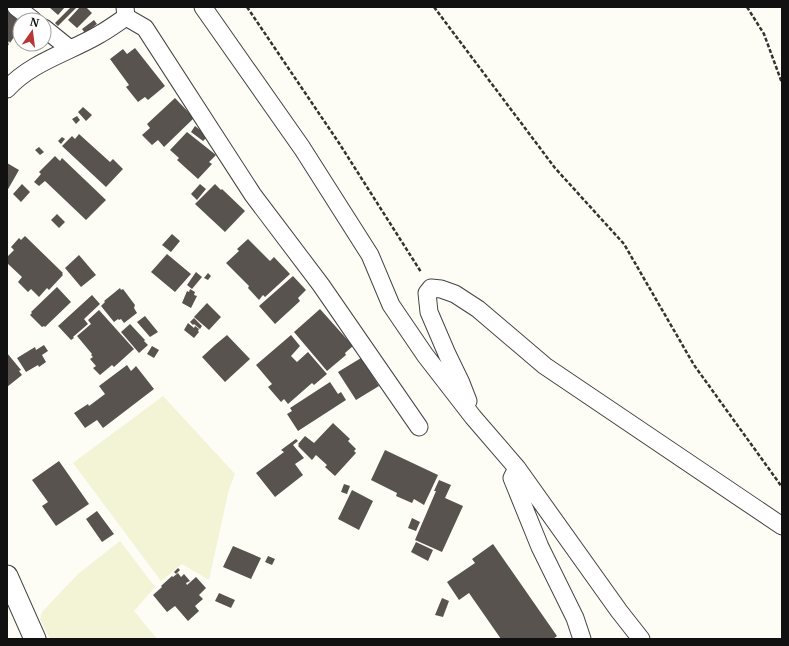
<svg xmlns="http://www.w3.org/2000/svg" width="789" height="646" viewBox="0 0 789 646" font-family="Merriweather,serif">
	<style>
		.farmland { fill: #f3f3d6 }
		.building { fill: #58534e }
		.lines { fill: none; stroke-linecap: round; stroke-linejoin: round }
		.minor-casing { stroke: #444; stroke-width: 19 }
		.tertiary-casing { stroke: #444; stroke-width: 23 }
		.path { stroke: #333; stroke-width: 2.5; stroke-dasharray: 4 2; stroke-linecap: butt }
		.minor { stroke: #fff; stroke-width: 17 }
		.tertiary { stroke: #fff; stroke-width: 21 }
	</style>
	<rect width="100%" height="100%" fill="#fefdf5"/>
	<path class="farmland" d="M163,396L235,474L229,489L209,580L182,564L161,581L73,463Z
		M120,541L155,587L134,611L157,639H50L40,619L42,612L58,595L78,574Z"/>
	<path class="building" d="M49,7H65L58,15Z
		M71,7H77L58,26L55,23Z
		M80,7H86L92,13L77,28L68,20Z
		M7,11L20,21V36L19,38L14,34L13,36L14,37L10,43L9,41L8,43L9,44L7,47Z
		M94,20L97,24L85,33L82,29Z
		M135,48L165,86L148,100L145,97L138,102L126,87L129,85L110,59L123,49L127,54Z
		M175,98L194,118L164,147L158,140L152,145L142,135L150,128L147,124Z
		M83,107L92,115L86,121L78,112Z
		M77,116L80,120L76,124L72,119Z
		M195,126L208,136L203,141L191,132Z
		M187,132L216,155L209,162L212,164L198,179L177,160L179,158L170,150Z
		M79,134L110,162L113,159L123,169L106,187L62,146L72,136L75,139Z
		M62,137L65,139L61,144L58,141Z
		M39,147L44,152L40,155L35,150Z
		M55,156L60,161L62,158L106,200L86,220L45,181L39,186L34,182L41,174L39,172Z
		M7,163L19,170L7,191Z
		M22,184L30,192L21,202L13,194Z
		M200,184L206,189L197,200L191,194Z
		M215,184L221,190L222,189L245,211L225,232L195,204Z
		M57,214L65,222L59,228L51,220Z
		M172,234L180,241L171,252L162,245Z
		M25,236L63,273L62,274L63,275L49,290L47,288L39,297L31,289L28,292L18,282L22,277L7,263V257L14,250L11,247L19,238L21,240Z
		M248,239L270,261L274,257L290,274L265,297L263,295L259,300L248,288L249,286L226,263L239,251L237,249Z
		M167,254L191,274L175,292L151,272Z
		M79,255L96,275L81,287L65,268Z
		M196,272L202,277L192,289L187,285Z
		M208,273L211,276L208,280L204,278Z
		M293,276L306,290L298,298L300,301L275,324L259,306Z
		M57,287L71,302L45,327L44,326L42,327L30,315L32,313L31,312Z
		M120,288L121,290L123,289L135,305L134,308L137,313L124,323L121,319L119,320L118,319L114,322L101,306L105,302L104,301Z
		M190,289L195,292L194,295L197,296L191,308L182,303L187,291L189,292Z
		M92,295L100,304L84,319L88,324L73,337L74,338L71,340L58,326Z
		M207,303L221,317L209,330L194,317Z
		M320,309L353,346L345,353L346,355L327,371L294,332Z
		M99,310L134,349L114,367L112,365L100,375L93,368L96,366L90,359L93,357L91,355L92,354L77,336L91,324L88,320Z
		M145,316L158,332L150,337L137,322Z
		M194,318L202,326L200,329L194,324L193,325L190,322Z
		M188,323L194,328L195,326L199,329L198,331L199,332L194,338L184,330Z
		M130,324L145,340L144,341L148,345L139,353L121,332Z
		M227,335L250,359L225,382L202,357L215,345Z
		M291,335L300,346L291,356L297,362L308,352L327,374L314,385L312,383L288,404L284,399L281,402L268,387L272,384L256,365Z
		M44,345L48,351L42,355L46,362L39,367L38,365L26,372L17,358L35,347L36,350Z
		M152,346L159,350L154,358L147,354Z
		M7,353L21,370L19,371L22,375L7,387Z
		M361,358L379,386L356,400L338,372Z
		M127,365L131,371L136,366L154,389L103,428L97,420L85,428L74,413L88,404L89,406L105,394L99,386Z
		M330,382L338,394L341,392L346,400L298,431L287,414L292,411L290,408Z
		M333,423L350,439L348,441L356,449L354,451L356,453L335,476L325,467L327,465L316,455L312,460L298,446L299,445L298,444L305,436L314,443Z
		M296,439L298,441L293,445L304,458L295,464L303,475L275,497L256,473L284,452L281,450Z
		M385,450L438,475L424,505L414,499L412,503L396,496L397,493L371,480Z
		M59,461L89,504L56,526L42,506L48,502L32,480Z
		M439,480L451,485L445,498L463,506L442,552L415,540L436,491H434Z
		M344,484L350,486L347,494L341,492Z
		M352,490L373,501L359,530L338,519Z
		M97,511L114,534L102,542L86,519Z
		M412,518L420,522L416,531L408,528Z
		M416,542L433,550L428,561L411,552Z
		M493,544L557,636L553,639H501L469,593L459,600L447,582L475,563L472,559Z
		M233,546L261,558L251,579L223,567Z
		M268,556L275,559L272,565L265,562Z
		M178,568L180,570L176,574L174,572Z
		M178,573L181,577L184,574L190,581L186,583L187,585L196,577L206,588L199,595L203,599L195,606L199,611L188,621L175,606L167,612L153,595L162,587L161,586L172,576L173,577Z
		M219,593L235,600L231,608L215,601Z
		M442,598L449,601L443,617L435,615Z"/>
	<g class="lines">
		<defs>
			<path id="minor" d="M16,7L33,20
				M203,7L302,148L370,255L391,305L425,355L473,417L517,468L619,611L641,639
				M126,17L145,28L253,195L321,285L419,427
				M44,28L70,49
				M7,89C31,62 70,52 100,34C109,29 117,23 126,17L125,7
				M468,401L461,383L447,354L429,312L427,293L431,288L441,289L455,294L478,309L545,366L782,526
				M517,468L512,478L540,547L575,618L582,639"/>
			<path id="tertiary" d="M7,576L35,639"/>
		</defs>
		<use href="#minor" class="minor-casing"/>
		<use href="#tertiary" class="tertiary-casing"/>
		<path class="path" d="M247,7L339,143L421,272
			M434,7L555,168L624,244L694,365L782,487
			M747,7L764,34L782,83"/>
		<use href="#minor" class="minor"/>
		<use href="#tertiary" class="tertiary"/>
	</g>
	<rect width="789" height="646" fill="none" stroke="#111111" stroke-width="16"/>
	<g transform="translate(32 32) rotate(14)"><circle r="19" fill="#ffffff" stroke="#a0a0a0"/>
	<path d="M0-3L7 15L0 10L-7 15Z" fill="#b63733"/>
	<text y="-6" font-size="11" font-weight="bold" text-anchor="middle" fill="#111111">N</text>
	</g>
</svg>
